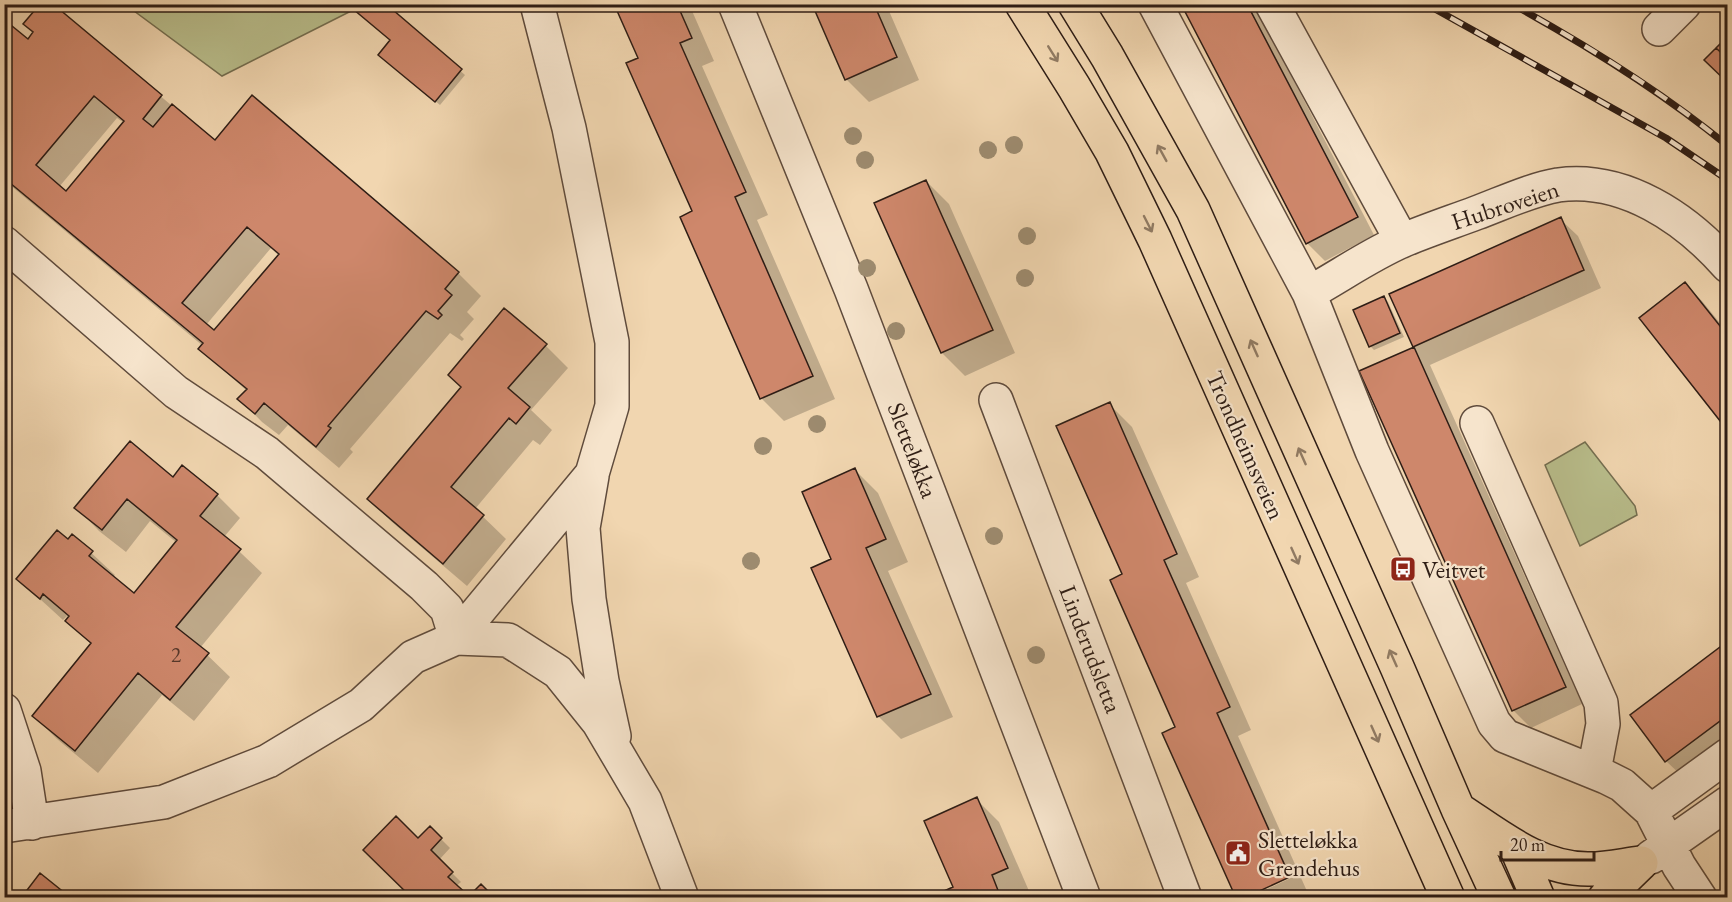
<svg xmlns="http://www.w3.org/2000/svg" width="1732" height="902" viewBox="0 0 1732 902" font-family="'EB Garamond',serif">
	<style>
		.green { fill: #b9be8c; stroke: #746e50; stroke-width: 1.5 }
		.shadow { fill: #0003; fill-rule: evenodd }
		.building { fill: #ce876b; stroke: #2e1d15; stroke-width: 1.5; fill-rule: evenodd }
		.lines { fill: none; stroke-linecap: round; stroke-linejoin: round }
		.minor-casing { stroke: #5f4b3c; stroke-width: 36 }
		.highway-casing { stroke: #2e1d15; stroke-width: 36 }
		.minor { stroke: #f6e4cc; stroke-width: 33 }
		.highway { stroke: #f1d6b0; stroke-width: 33 }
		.rail-casing { stroke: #2e1d15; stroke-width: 7 }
		.rail { stroke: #f6e4cc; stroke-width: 4.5; stroke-dasharray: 14; stroke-linecap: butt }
		.tree { fill: #9d8b6f }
		.oneway { stroke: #907a62 }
		.labels { text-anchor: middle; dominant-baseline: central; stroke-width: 4.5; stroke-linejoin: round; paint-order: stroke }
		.number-label { font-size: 21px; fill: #56382a }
		.street-label { font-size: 24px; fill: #2e1d15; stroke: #f6e4cc }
		.poi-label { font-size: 24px; fill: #2e1d15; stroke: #f6e4cc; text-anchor: start }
	</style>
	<rect width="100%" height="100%" fill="#f1d6b0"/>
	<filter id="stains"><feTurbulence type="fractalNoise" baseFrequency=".00333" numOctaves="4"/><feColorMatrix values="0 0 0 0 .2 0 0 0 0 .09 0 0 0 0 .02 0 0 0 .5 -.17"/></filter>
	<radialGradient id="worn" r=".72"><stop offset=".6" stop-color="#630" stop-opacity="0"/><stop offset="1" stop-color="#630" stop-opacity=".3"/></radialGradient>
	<path class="green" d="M126,5H363L222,76Z
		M1585,442L1635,506L1637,515L1580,546L1545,465Z"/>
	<path class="shadow" d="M51,4L215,142L253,98L458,273L481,296L467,312L474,319L460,335L464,339L462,341L450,333L350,449L353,452L339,468L288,425L279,435L262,422L240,399L247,391L200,349L203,346L4,180V37L28,41ZM117,118L124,123L66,193L59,187ZM271,248L279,256L215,332L206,325Z
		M349,4H393L389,9L465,75L440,105L384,59L392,40Z
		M615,4H689L714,61L702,66L768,215L757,220L835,399L784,421L761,398L640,59Z
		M813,4H886L919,80L869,102L846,79Z
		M1183,4H1254L1374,235L1325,261L1307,243Z
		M926,181L949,204L1015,353L965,376L942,353L876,204Z
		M1560,219L1578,236L1601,288L1430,365L1582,704L1531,728L1513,710L1361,371L1415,348L1391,294Z
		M1685,284L1702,301L1728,333V428Z
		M1384,297L1388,302L1404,337L1374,350L1370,346Z
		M545,345L568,368L531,410L552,430L540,445L533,440L475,509L506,539L467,586L392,522L369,499L463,388Z
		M1109,404L1132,427L1199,577L1186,583L1251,730L1238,736L1310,898H1248L1297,875L1296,873L1247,895V898H1237L1124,575Z
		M855,470L878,493L908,562L888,571L953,717L901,739L878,716L833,559Z
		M173,479L217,495L240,518L224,537L262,573L200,648L230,677L194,721L162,695L98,773L57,739L34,716L92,645L67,621L69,618L67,616L63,620L18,579L69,541L73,536L115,575L113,577L134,595L177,543L150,521L126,552L99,531L77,508Z
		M1728,642V745L1684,778L1666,761L1632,715Z
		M976,799L999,822L1029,891L1015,898H941L955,888Z
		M430,828L450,848L439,860L461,882L456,886L468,898H414L418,840Z
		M481,886L492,898H470Z"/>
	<path class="building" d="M40,4H53L162,95L143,119L153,127L172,104L215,140L252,95L459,272L445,289L452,295L438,311L442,315L438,319L426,311L328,426L331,428L316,447L264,403L255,414L237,399L247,389L198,349L203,343L4,178V35L12,26L28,39L33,32L23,24ZM94,96L124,121L66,191L36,165ZM247,227L279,254L214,330L182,303Z
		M347,4H386L462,69L435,102L378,55L390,40Z
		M614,4H677L692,38L680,43L746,192L735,197L813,376L760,399L680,217L692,211L626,63L638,58Z
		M812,4H874L897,57L845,80Z
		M1181,4H1247L1358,217L1306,244Z
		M1728,36V59L1716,48Z
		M1716,48L1728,59V83L1704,60Z
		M926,180L993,330L941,353L874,203Z
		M1561,217L1584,270L1413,347L1389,294Z
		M1685,282L1728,336V431L1639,318Z
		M1384,296L1400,333L1369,347L1353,310Z
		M504,308L547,344L508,388L530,407L516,424L509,418L451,487L484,515L443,564L367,499L461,387L448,375Z
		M1414,347L1566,687L1512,711L1359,371Z
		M1110,402L1177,554L1164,560L1230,707L1217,713L1290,877L1244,898H1236L1162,733L1175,727L1110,580L1122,574L1056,426Z
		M130,441L173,477L182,465L218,494L200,516L241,549L176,627L209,653L170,700L138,673L75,751L32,716L91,643L65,621L69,616L43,594L40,599L16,579L57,530L68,539L72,534L93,551L89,556L134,593L177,540L127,499L102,530L74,508Z
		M855,468L886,539L866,548L931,694L877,717L811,568L831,559L802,492Z
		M1728,641V715L1665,762L1630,715Z
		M977,797L1008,868L992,875L1001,898H939L937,894L953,887L924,821Z
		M396,816L418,838L430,826L442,838L431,850L453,872L448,877L469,896L481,884L493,896L412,898L363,850Z
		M40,873L71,898H21Z"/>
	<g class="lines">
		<defs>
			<path id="minor" d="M735,4L851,289L1084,898
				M1155,4L1309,293L1372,451L1494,723L1505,736L1606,777L1622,785L1651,811L1679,866L1700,898
				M1272,4L1402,241
				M1659,29L1684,4
				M4,243L176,392L267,453L424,586L447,609L456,638
				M1309,293C1340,276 1371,254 1404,240C1428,230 1452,222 1476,213C1503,203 1530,190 1558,185C1624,176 1686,218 1728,266
				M996,400L1185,898
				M1477,423L1601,703L1603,724L1594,771
				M592,476L583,528L589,599L602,681L614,736
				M456,638L508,640L558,672L599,723L645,801L682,898
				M4,710L24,771L32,823
				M1651,811L1728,755
				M4,826L164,802L268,761L361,705L413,657L456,638L592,474L612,406V342L569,128L537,4
				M1651,857L1728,803"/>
			<path id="highway" d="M1022,4L1074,87L1112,152L1155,240L1448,898
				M1075,4L1107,56L1193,210L1397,667L1458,809L1499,898
				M1458,809C1498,835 1539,870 1590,869C1607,869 1624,865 1641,863
				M1516,847L1538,898
				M1605,898L1641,863"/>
		</defs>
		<use href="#minor" class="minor-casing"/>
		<use href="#highway" class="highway-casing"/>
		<use href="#minor" class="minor"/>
		<use href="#highway" class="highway"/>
		<defs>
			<path id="rail" d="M1426,4L1666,138L1728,180
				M1512,4C1588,46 1661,91 1728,146"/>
		</defs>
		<use href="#rail" class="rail-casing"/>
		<use href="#rail" class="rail"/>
	</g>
	<g class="tree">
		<circle cx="853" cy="136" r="9"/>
		<circle cx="1014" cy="145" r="9"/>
		<circle cx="988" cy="150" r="9"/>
		<circle cx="865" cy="160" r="9"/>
		<circle cx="1027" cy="236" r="9"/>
		<circle cx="867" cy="268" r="9"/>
		<circle cx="1025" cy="278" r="9"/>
		<circle cx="896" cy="331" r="9"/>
		<circle cx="817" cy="424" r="9"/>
		<circle cx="763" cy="446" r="9"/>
		<circle cx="994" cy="536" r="9"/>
		<circle cx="751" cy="561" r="9"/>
		<circle cx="1036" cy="655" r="9"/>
	</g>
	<defs><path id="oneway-shaft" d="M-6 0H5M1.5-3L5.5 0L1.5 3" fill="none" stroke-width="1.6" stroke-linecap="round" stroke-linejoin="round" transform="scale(1.5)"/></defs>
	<g class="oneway">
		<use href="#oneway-shaft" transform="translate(1053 54) rotate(58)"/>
		<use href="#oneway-shaft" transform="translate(1162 153) rotate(-119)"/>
		<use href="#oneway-shaft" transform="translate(1148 224) rotate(63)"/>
		<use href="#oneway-shaft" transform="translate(1254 348) rotate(-114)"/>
		<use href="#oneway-shaft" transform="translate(1302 456) rotate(-114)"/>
		<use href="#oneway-shaft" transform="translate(1295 556) rotate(66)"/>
		<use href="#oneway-shaft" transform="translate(1393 658) rotate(-114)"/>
		<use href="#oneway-shaft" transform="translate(1375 734) rotate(66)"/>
	</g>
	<defs>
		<symbol id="bus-square" viewBox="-11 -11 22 22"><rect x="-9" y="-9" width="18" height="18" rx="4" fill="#8f2418" stroke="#f6e4cc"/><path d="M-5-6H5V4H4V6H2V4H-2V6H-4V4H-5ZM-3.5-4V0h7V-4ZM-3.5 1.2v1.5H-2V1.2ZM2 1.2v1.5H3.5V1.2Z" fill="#fff"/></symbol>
		<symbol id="civic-square" viewBox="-11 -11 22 22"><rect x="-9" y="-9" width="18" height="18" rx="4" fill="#8f2418" stroke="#f6e4cc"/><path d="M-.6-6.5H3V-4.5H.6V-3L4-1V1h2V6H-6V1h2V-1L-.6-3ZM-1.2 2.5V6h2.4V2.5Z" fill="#fff"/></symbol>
	</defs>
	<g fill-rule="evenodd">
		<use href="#bus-square" x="1388" y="554" width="30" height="30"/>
		<use href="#civic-square" x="1223" y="838" width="30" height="30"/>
	</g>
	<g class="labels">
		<g class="number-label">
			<text x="176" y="654">2</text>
		</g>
		<g class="street-label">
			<text transform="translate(1505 205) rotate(-18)">Hubroveien</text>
			<text transform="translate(1246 445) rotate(66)">Trondheimsveien</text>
			<text transform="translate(913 450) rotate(69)">Sletteløkka</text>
			<text transform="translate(1091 649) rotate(69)">Linderudsletta</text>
		</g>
		<g class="poi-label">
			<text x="1422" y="569">Veitvet</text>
			<text x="1258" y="839">Sletteløkka<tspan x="1258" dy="28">Grendehus</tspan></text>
		</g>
	</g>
	<rect width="1732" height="902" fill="none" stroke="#f1d6b0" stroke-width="24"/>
	<rect x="6" y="6" width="1720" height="890" fill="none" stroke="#2e1d15" stroke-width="3"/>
	<rect x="12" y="12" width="1708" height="878" fill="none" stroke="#2e1d15" stroke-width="1.5"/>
	<path d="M1501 851v9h93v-9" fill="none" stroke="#2e1d15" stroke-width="3"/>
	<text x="1510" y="851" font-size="18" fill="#2e1d15" stroke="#f6e4cc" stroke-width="4.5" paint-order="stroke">20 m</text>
	<rect width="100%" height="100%" filter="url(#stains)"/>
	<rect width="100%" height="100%" fill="url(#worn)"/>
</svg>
